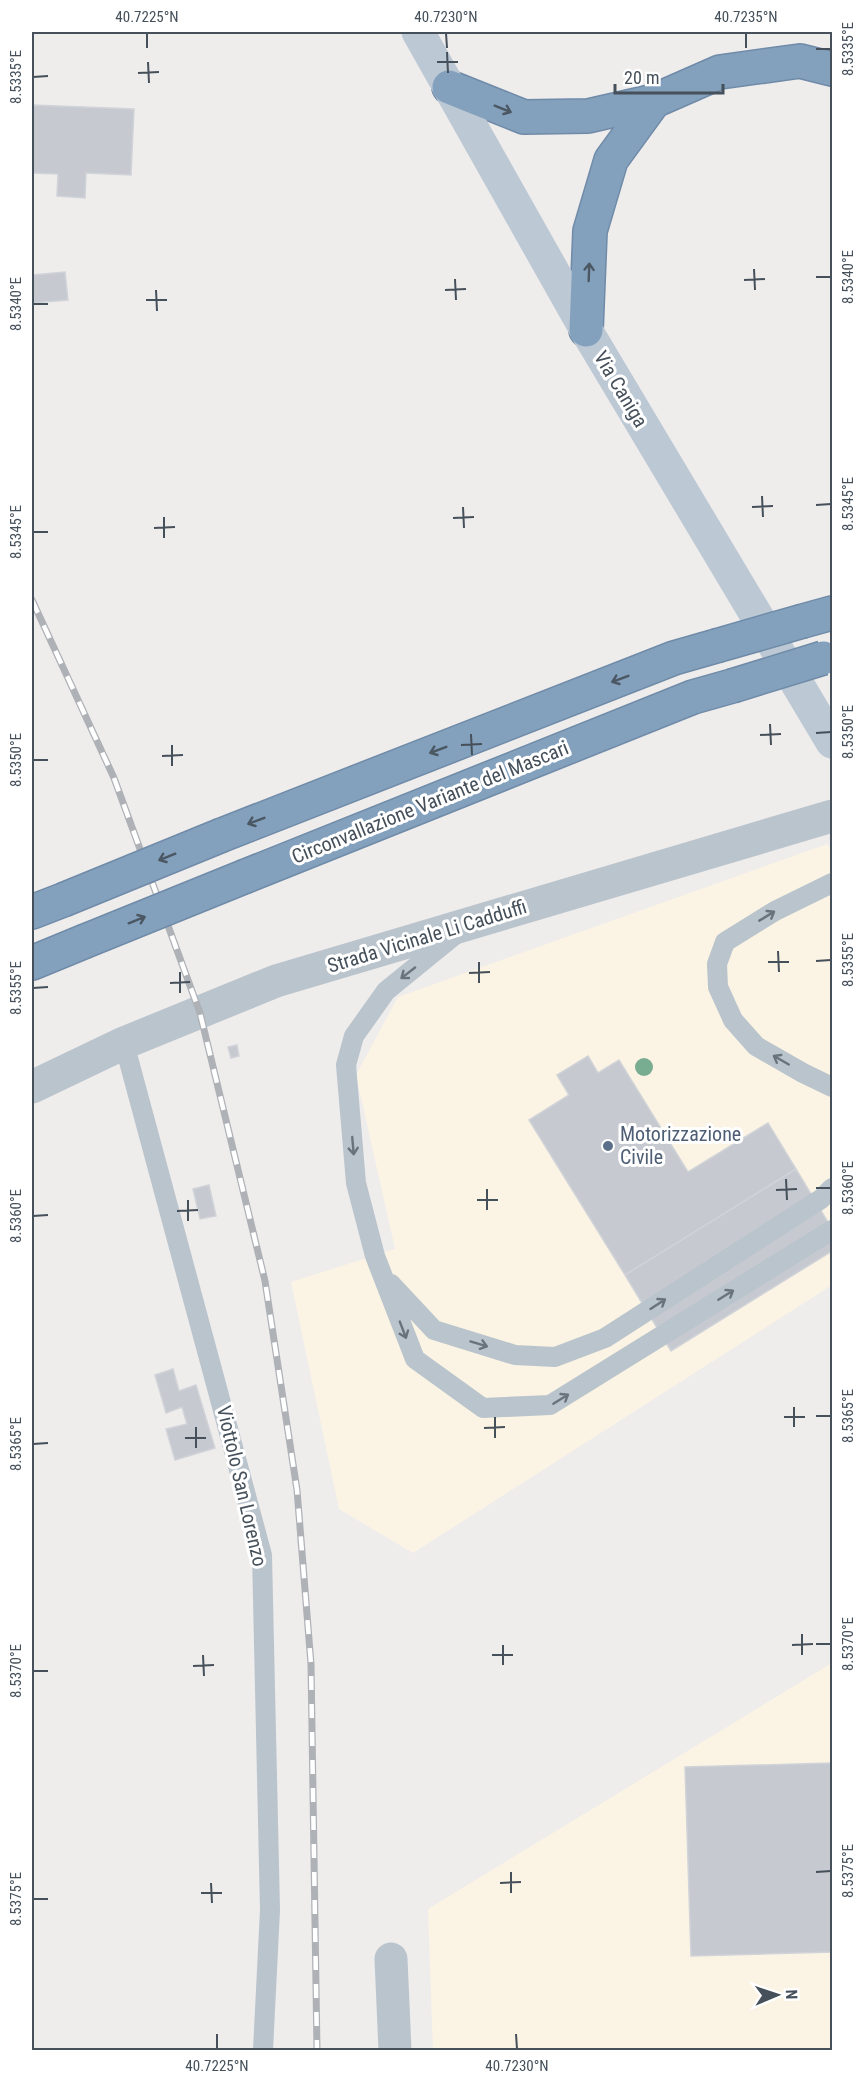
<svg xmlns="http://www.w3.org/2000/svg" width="864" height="2082" viewBox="0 0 864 2082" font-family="'Roboto Condensed',sans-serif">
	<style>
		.commercial { fill: #fbf4e4 }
		.building { fill: #c6c9cf; stroke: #d0d3d8; stroke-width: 1.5 }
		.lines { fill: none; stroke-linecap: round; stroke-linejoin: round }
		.highway-casing { stroke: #6f8ba8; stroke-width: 36 }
		.lane { stroke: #bac4cc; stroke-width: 20 }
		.street { stroke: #bac4cc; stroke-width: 33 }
		.secondary { stroke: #bcc8d4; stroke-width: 33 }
		.highway { stroke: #83a0bc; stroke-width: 33 }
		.rail-casing { stroke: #aeb2b7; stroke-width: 7 }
		.rail { stroke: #fff; stroke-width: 4.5; stroke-dasharray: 14; stroke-linecap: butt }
		.highway-bridge-casing { stroke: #6f8ba8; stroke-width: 36; stroke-linecap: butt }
		.highway-bridge { stroke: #83a0bc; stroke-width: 33 }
		.tree { fill: #78ad91 }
		.oneway { stroke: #4b5864 }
		.oneway2 { stroke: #68737c }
		.ticks { fill: none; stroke: #45505a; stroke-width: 2 }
		.service-dot { fill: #5c6f8a; stroke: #fff; stroke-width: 2 }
		.labels { text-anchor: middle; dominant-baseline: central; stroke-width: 6; stroke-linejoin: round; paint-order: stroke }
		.street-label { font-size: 20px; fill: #45505a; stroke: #fff }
		.service-label { font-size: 20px; fill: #4e5e75; stroke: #fff; text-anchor: start }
		.neatline { fill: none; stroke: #45505a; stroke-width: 2 }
		.ticks-label { font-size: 15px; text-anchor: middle; fill: #45505a }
	</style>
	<rect width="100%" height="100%" fill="#efecec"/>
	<path class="commercial" d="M827,844L832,852V1285L413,1553L339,1509L291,1282L395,1249L356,1075L398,997Z
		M832,1663V2050H433L428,1909Z"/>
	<path class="building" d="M32,105L134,109L131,175L86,173L85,198L57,196L58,174L32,173Z
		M65,272L68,300L32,303V275Z
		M237,1045L239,1056L231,1058L228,1047Z
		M588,1056L598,1073L619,1060L688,1172L768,1123L796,1169L625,1275L529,1120L569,1095L557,1075Z
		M796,1169L832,1229V1251L671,1351L625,1275Z
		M209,1185L216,1216L200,1219L193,1189Z
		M173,1369L179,1391L196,1385L215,1448L175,1460L166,1429L187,1424L182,1407L166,1413L155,1375Z
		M832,1763V1952L691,1956L685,1767Z"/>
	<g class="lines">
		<defs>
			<path id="highway" d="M449,87L524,117L588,116L654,101L720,72L800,61L832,69
				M586,330L590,231L611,160L654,101
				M803,621L832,613
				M222,835L674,658L716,646
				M246,876L693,697L732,686
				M32,912L63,900
				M32,963L83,942"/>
		</defs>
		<use href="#highway" class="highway-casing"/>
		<path class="lane" d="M832,883L775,911L725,942L717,964L718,987L733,1020L756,1046L803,1073L832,1087
			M456,934L386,991L354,1036L346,1065L356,1183L375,1256L415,1359L483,1408L550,1405L832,1230
			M124,1043L262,1555L270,1910L263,2050
			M391,1284L434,1330L515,1355L555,1357L605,1338L821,1199L832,1188"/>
		<path class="street" d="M32,1087L124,1043L276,981L832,816
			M391,1959L395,2050"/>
		<path class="secondary" d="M418,32L586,330L832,742"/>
		<use href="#highway" class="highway"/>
		<defs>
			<path id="rail" d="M32,600L114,778L200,1013L265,1281L297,1490L311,1664L317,2050"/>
		</defs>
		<use href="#rail" class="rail-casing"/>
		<use href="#rail" class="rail"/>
		<defs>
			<path id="highway-bridge" d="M716,646L803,621
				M732,686L823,658
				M63,900L222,835
				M83,942L246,876"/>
		</defs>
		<use href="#highway-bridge" class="highway-bridge-casing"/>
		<use href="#highway-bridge" class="highway-bridge"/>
	</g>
	<circle class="tree" cx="644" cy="1067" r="9"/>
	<defs><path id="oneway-shaft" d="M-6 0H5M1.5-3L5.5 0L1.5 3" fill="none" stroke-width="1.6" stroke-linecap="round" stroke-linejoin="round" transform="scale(1.5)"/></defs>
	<g class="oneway">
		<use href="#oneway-shaft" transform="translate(503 109) rotate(22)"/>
		<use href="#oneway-shaft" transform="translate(589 272) rotate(-88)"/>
		<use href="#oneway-shaft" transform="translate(620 679) rotate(159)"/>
		<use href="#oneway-shaft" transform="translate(438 750) rotate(159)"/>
		<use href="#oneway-shaft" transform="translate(256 821) rotate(159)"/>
		<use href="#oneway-shaft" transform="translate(167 857) rotate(158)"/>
		<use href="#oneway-shaft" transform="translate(137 920) rotate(-22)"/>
	</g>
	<g class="oneway2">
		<use href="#oneway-shaft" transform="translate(767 916) rotate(-31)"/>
		<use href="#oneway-shaft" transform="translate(408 973) rotate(142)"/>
		<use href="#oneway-shaft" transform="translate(781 1060) rotate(-150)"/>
		<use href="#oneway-shaft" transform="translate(353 1146) rotate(85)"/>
		<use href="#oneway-shaft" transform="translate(726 1295) rotate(-32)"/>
		<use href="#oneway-shaft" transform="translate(658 1304) rotate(-33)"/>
		<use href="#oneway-shaft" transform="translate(403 1330) rotate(69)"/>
		<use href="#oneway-shaft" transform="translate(479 1344) rotate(17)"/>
		<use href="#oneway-shaft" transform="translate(561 1399) rotate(-32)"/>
	</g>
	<path class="ticks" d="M147,33V48M446,33L447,48M746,33V48M816,49H831M447,52L448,73M148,62L149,83M437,62H458M138,73L159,72M33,77L48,76M754,269L755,290M816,277H831M455,279L456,300M744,280L765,279M156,290L157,311M445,290L466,289M146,300H167M33,304H48M762,496L763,517M816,505L831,504M463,507L464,528M752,507L773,506M164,517V538M453,518L474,517M154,528L175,527M33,532H48M770,724L771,745M816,733L831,732M471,734L472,755M760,735L781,734M172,745V766M461,745L482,744M162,756L183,755M33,760H48M778,951L779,972M816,961L831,960M479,962V983M768,962H789M180,972V993M469,973L490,972M170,983L190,982M33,988L48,987M786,1179L787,1200M816,1188H831M487,1189V1210M776,1190L797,1189M188,1200V1221M477,1200H498M177,1211L198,1210M33,1216L48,1215M794,1407V1427M816,1416H831M495,1417V1438M784,1417H805M196,1427V1448M484,1428L505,1427M185,1438H206M33,1444L48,1443M802,1634V1655M816,1644H831M503,1645V1665M792,1645L813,1644M203,1655L204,1676M492,1655H513M193,1666L214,1665M33,1671H48M511,1872V1893M816,1872L831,1871M211,1883L212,1903M500,1883L521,1882M201,1893H222M33,1899H48M217,2034V2049M516,2034L517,2049"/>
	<circle class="service-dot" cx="608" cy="1146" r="6"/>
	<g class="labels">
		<g class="street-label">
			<text transform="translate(621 389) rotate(59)">Via Caniga</text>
			<text transform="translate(430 802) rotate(-22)">Circonvallazione Variante del Mascari</text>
			<text transform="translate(427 936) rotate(-17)">Strada Vicinale Li Cadduffi</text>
			<text transform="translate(242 1486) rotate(77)">Viottolo San Lorenzo</text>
		</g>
		<g class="service-label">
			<text x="620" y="1134">Motorizzazione<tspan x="620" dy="23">Civile</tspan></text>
		</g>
	</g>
	<rect width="864" height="2082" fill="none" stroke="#ffffff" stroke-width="66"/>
	<g transform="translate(777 1995) rotate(88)" stroke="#ffffff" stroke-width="4.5" paint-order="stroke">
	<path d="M0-4.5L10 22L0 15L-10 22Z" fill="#45505a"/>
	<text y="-9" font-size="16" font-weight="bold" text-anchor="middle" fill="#45505a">N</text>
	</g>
	<path d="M615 84v9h108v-9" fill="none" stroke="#45505a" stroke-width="3"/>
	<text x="624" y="84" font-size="18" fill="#45505a" stroke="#ffffff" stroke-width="4.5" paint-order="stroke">20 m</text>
	<rect x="33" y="33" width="798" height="2016" class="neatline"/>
	<g class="ticks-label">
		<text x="147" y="22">40.7225°N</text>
		<text x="446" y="22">40.7230°N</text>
		<text x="746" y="22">40.7235°N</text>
		<text transform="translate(848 49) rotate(-90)" y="5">8.5335°E</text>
		<text transform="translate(16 77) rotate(-90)" y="5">8.5335°E</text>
		<text transform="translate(848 277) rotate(-90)" y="5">8.5340°E</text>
		<text transform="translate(16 304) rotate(-90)" y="5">8.5340°E</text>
		<text transform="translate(848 504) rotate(-90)" y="5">8.5345°E</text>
		<text transform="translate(16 532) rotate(-90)" y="5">8.5345°E</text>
		<text transform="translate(848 732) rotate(-90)" y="5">8.5350°E</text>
		<text transform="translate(16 760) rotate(-90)" y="5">8.5350°E</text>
		<text transform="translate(848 960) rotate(-90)" y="5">8.5355°E</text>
		<text transform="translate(16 988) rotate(-90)" y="5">8.5355°E</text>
		<text transform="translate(848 1188) rotate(-90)" y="5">8.5360°E</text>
		<text transform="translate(16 1216) rotate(-90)" y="5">8.5360°E</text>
		<text transform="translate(848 1416) rotate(-90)" y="5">8.5365°E</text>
		<text transform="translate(16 1444) rotate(-90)" y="5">8.5365°E</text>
		<text transform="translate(848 1644) rotate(-90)" y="5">8.5370°E</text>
		<text transform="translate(16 1671) rotate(-90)" y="5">8.5370°E</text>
		<text transform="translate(848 1871) rotate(-90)" y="5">8.5375°E</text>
		<text transform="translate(16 1899) rotate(-90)" y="5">8.5375°E</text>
		<text x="217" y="2071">40.7225°N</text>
		<text x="517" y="2071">40.7230°N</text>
	</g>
</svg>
